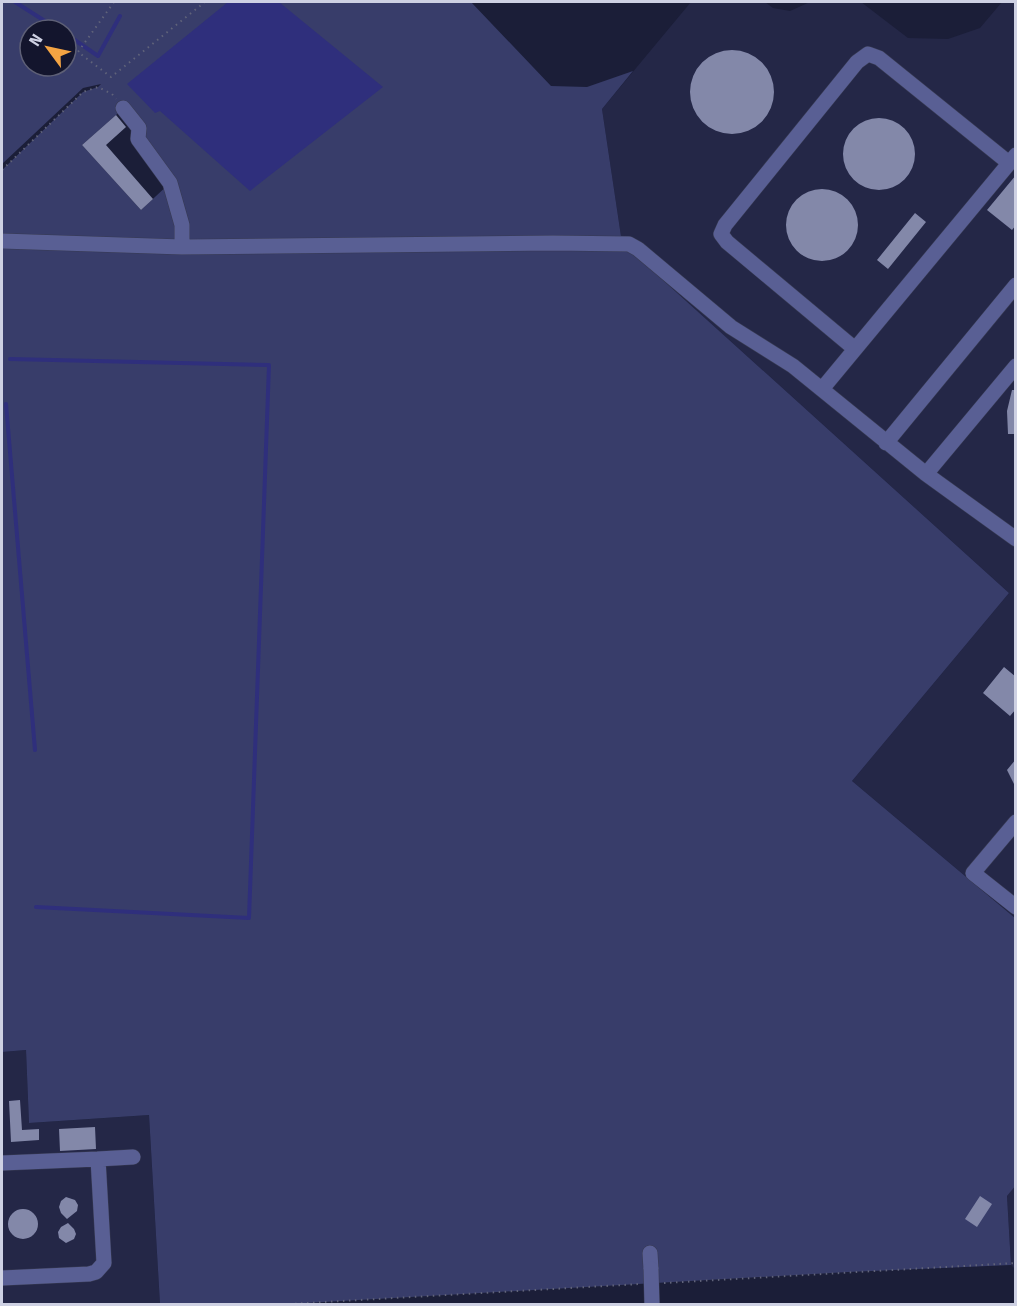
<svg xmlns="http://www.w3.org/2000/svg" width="1017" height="1306" viewBox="0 0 1017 1306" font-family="'Fira Sans',sans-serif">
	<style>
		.built { fill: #242747 }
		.green { fill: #383d6a; fill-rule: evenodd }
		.water { fill: #2f2f7c }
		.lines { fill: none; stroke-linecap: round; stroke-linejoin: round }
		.stream { stroke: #2f2f7c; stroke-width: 4 }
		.building { fill: #8388a9 }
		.minor-casing { stroke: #383b53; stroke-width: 16 }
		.path { stroke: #60637a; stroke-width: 2; stroke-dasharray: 1.5 4.5; stroke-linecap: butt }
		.minor { stroke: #595f94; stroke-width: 15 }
		.minor-bridge-casing { stroke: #383b53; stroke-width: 16; stroke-linecap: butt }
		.minor-bridge { stroke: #595f94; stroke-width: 15 }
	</style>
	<rect width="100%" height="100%" fill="#1b1e38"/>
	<path class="built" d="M691,2H765L773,8L790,11L810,2H861L908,38L948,39L980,28L1002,2H1015V918L852,781L1009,593L622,243L602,109Z
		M26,1050L29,1123L149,1115L160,1304H2V1052Z
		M1015,1185V1269L1011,1265L1007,1196Z"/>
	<path class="green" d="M2,2H471L551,86L587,87L633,71L602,109L622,243L1009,593L852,781L1015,918L1016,1185L1007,1196L1011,1265L848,1272L289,1304H160L149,1115L29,1123L26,1050L2,1052V170L83,92L98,87L101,84L83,88L2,164ZM30,30H66V66H30ZM124,108L170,183L141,210L82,145Z"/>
	<path class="water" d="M228,2H279L383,87L250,191L160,111L155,113L127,84Z"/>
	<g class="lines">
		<path class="stream" d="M15,2L59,30
			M66,34L98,56L120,16
			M10,359L269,365L249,918L36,907
			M6,404L35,750"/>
	</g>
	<path class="building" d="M690 92a42 42 0 1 1 84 0a42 42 0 1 1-84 0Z
		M116,115L126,127L106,145L153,199L141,210L82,145Z
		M843 154a36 36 0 1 1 72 0a36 36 0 1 1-72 0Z
		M1016,175V225L1012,230L987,210Z
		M786 225a36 36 0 1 1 72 0a36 36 0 1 1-72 0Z
		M915,213L926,222L888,269L877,260Z
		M1012,390H1016V434H1008L1007,411Z
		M1004,667L1016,677V709L1010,716L983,693Z
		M1016,759V788L1007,770Z
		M20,1100L22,1130L39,1129V1140L11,1142L9,1101Z
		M95,1127L96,1149L60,1151L59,1129Z
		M980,1196L992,1204L977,1227L965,1219Z
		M66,1197L75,1200L78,1205L77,1211L67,1219L61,1213L59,1207L61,1201Z
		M8 1224a15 15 0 1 1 30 0a15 15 0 1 1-30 0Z
		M68,1223L74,1229L76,1234L74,1239L66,1243L59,1238L58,1232L61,1227Z"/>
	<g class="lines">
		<defs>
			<path id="minor" d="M123,108L139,128L138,139L170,183L182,225V247
				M2,241L182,247L553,243L629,244L638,249L731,327L793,366L926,474L1016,539
				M855,349L727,242L721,234L725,225L857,62L868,54L879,58L1009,163
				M822,389L1016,155
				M886,443L1016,285
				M926,474L1016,366
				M1016,822L973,873L1016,907
				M98,1159L133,1157
				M2,1163L98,1159L104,1263L96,1272L89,1274L2,1278
				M650,1253L651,1269"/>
		</defs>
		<use href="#minor" class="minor-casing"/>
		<path class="path" d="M114,2L78,52L111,77L205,2
			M2,170L83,92L98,87L112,94L116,99
			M664,1283L1016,1263
			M289,1304L640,1284"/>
		<use href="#minor" class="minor"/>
		<defs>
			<path id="minor-bridge" d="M651,1269L652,1304"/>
		</defs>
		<use href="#minor-bridge" class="minor-bridge-casing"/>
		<use href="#minor-bridge" class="minor-bridge"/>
	</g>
	<rect width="1017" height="1306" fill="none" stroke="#ced1e3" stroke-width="6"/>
	<g transform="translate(48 48) rotate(303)"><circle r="28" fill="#13152d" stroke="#5e6076" stroke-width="1.5"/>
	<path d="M0-4.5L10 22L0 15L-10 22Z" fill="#f4a443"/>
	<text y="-9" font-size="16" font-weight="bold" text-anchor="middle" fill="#ced1e3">N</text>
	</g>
</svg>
